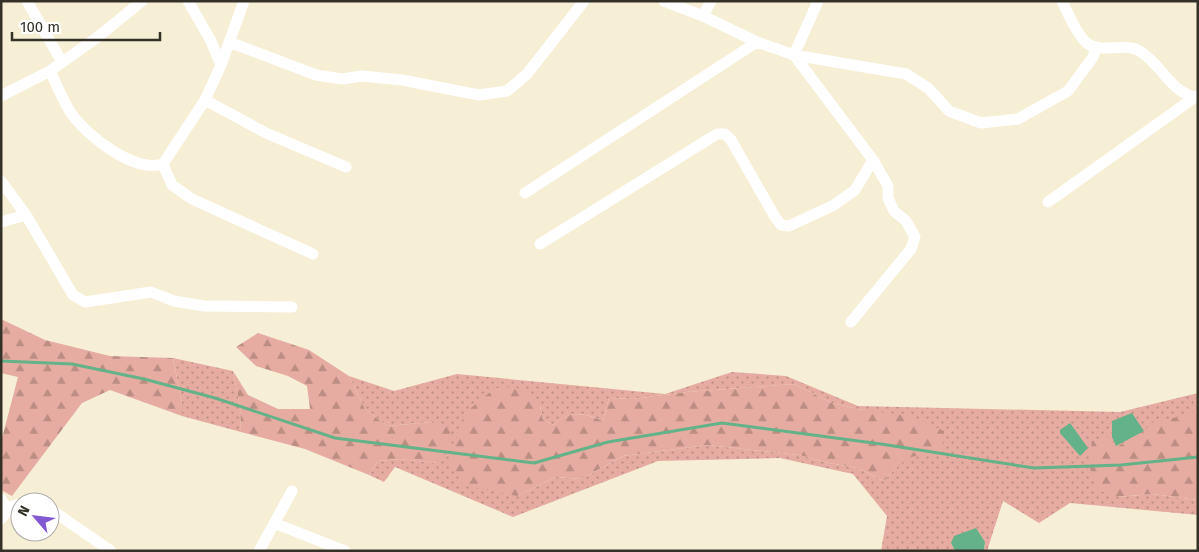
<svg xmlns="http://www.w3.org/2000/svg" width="1199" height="552" viewBox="0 0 1199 552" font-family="'Fira Sans',sans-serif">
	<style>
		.grass { fill: url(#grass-dots); fill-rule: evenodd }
		.forest { fill: url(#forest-firs) }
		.water { fill: #63b289 }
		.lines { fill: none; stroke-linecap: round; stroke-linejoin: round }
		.stream { stroke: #63b289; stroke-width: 3 }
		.street { stroke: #fff; stroke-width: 11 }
	</style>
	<defs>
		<pattern id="grass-dots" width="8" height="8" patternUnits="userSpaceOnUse" patternTransform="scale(1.25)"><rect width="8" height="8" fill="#e6aca1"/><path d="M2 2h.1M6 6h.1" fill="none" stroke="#bb8d83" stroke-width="1.8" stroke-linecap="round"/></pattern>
		<pattern id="forest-firs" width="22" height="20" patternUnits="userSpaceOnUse" patternTransform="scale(1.25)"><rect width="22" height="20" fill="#e6aca1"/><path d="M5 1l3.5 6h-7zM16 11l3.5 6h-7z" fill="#bb8d83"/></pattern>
	</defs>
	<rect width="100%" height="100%" fill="#f6efd6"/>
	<path class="grass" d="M173,358L233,371L240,407L241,432L182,416V404Z
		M732,372L786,376L858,406L1120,412L1198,393V410L1116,447L1118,497L1152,494L1198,500V515L1070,503L1039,523L1003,501L987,551H984L985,542L951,543L955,551H881L887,516L853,474L780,458L658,461L513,517L395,467L384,482L369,475L378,461L399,459L437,463L431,422L387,426L365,409L349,376L394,391L457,374L665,394ZM794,384L832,403L863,410L920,454L904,459L884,481L858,468L829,463L799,455L707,445L623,456L581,479L556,477L517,496L540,406L543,420L553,425C570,410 584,413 603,421L609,398L633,399L687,392Z"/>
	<path class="forest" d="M1,319L45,340L110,356L173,358L182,404V416L110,390L82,403L12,496L1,490V442L18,377L1,373Z
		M258,333L309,350L349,376L365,409L387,426L431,422L451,428L450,449L437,463L399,459L378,461L369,475L305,449L241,432L240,407L233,371L248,395L278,409H310L307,386L288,376L256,366L236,347Z
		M794,384L832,403L863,410L910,416L944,431L943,442L934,456C907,452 901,463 884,481L858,468L829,463L799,455L707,445L623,456L581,479L556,477L517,496L463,485L450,462L461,422L471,408L495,388L514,387L533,395L540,406L543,420L553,425C570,410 583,413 603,421L609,398L633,399L687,392Z
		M1198,410V500L1152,494L1117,497L1096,489L1089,465L1092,441L1109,436L1116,447L1144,433L1150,423L1178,417Z"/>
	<path class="water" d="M1132,413L1144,431L1116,446L1112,437V421Z
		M1070,423L1088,448L1080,456L1060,433V430Z
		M976,528L985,542L984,550L955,551L951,543L954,536Z"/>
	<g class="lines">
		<path class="stream" d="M1,361L72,364L144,379L215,398L335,438L534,463L608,442L722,423L881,444L1034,468L1121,465L1198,457"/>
		<path class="street" d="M27,1L62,62
			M664,1L703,16L711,1
			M818,1L794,55L873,160L888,186V198L894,211L906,221L915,237L911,249L851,322
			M1062,1C1067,12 1079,38 1088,44C1104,54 1125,41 1141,52C1161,64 1173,96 1198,97
			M703,16L757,42L794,55L906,74L928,88L949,111L981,123L1018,119L1068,91L1093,57L1096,47
			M229,42L316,75L342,79L362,76L402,80L479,95L507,91L527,74L584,1
			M221,65L244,1
			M50,71C57,85 63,101 71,113C87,136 134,173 163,164L205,100L221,65L210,39L188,1
			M1,96L50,71L99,36L142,1
			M205,100L266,133L346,167
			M163,164L172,185L192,199L313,254
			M1,181L26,215L73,295L85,302L151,292L174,301L204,306L292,307
			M525,193L757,42
			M1048,202L1195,97
			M1,222L26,215
			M540,244L717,134H725L731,140L775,217L781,225L789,226L834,205L855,190L873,160
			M1,499L8,511
			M50,509L111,551
			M1,519L12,506L20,504
			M274,523L345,551
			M259,551L292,491"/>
	</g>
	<rect width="1199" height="552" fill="none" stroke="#343228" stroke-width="5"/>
	<g transform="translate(35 517) rotate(298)"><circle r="24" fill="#ffffff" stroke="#aeada9"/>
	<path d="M0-4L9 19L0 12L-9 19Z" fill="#8259d2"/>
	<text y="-8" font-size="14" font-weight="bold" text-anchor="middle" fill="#343228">N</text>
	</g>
	<path d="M12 32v8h148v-8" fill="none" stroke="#343228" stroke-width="2.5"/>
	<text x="20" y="32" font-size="15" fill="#343228" stroke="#ffffff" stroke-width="4" paint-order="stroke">100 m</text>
</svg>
